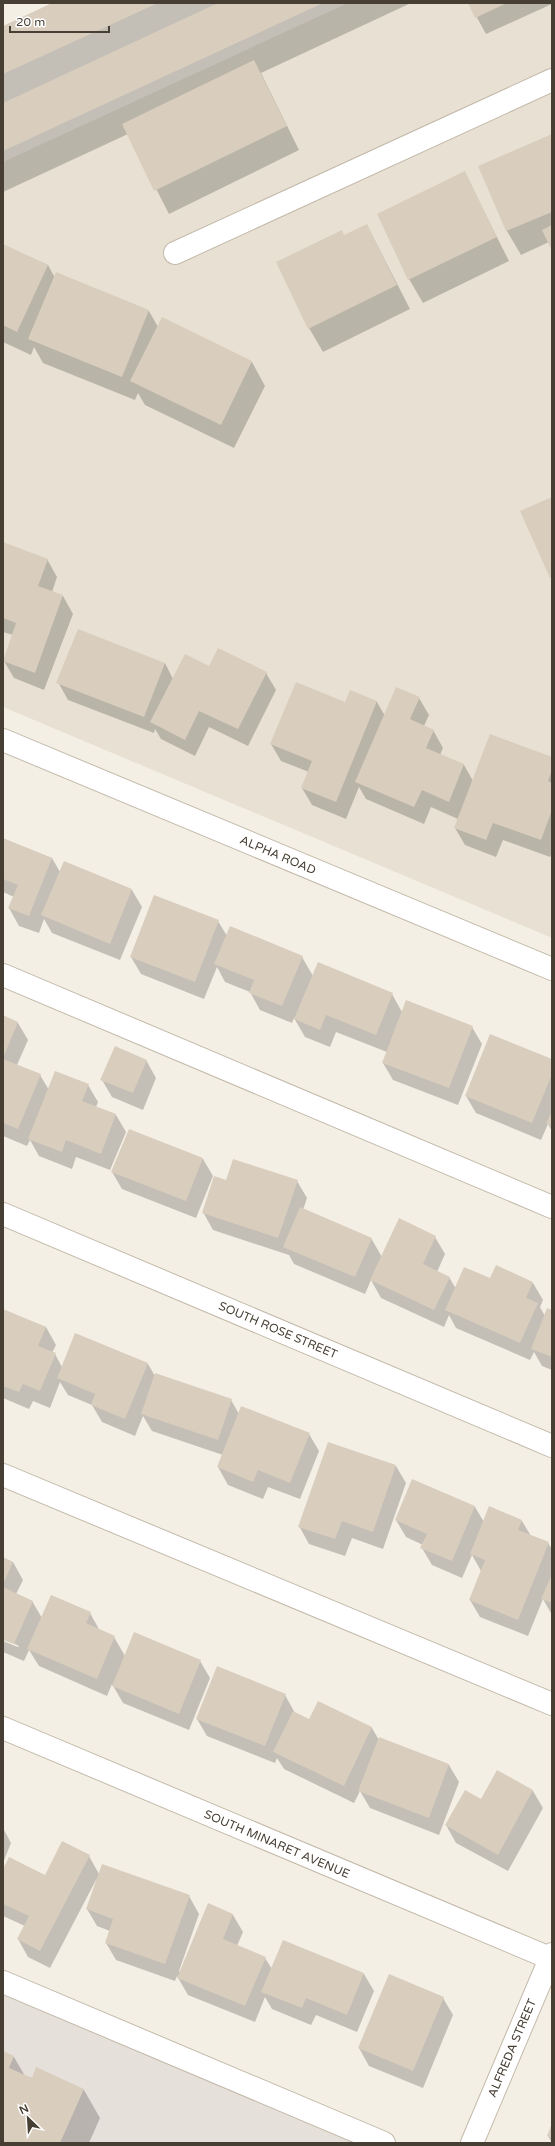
<svg xmlns="http://www.w3.org/2000/svg" width="555" height="2146" viewBox="0 0 555 2146" font-family="'Varela Round',sans-serif">
	<style>
		.residential { fill: #e8e1d3 }
		.industrial { fill: #e6e0da }
		.shadow { fill: #0003 }
		.building { fill: #d9cdbd }
		.lines { fill: none; stroke-linecap: round; stroke-linejoin: round }
		.minor-casing { stroke: #c3b9aa; stroke-width: 24 }
		.minor { stroke: #fff; stroke-width: 22 }
		.labels { text-anchor: middle; dominant-baseline: central; stroke-width: 4; stroke-linejoin: round; paint-order: stroke }
		.street-label { font-size: 12px; fill: #473f34; stroke: #fff }
	</style>
	<rect width="100%" height="100%" fill="#f4efe5"/>
	<path class="residential" d="M348,3H552V938L3,707V162Z"/>
	<path class="industrial" d="M3,1994L355,2143H3Z"/>
	<path class="shadow" d="M55,3H411L261,73L299,150L169,214L128,134L3,192V27Z
		M469,3H552V4L486,34Z
		M552,135V249L549,242L521,255L507,231L480,167Z
		M464,172L509,261L423,303L409,279Z
		M367,225L410,309L323,352L309,328Z
		M3,245L48,265L55,278L149,311L158,327L162,319L252,362L265,386L234,448L145,405L138,393L135,400L43,363L34,347L31,355L3,342Z
		M3,543L47,559L57,577L52,592L63,596L73,614L44,690L14,678L4,661L13,635L3,632Z
		M165,663L173,679L209,667L266,673L276,690L248,746L209,727L195,756L161,739L155,729L154,733L68,700L58,682Z
		M351,691L377,702L385,716L419,698L429,715L424,726L433,730L443,748L440,755L464,765L473,781L552,758V853L550,857L503,840L496,857L465,845L455,828L458,819L431,807L424,824L366,799L359,787L346,819L312,805L302,788L309,772L281,761L271,744L346,703Z
		M3,839L52,858L60,872L64,862L132,890L142,907L120,960L52,933L44,919L39,933L19,926L9,908L14,897L3,892Z
		M218,921L227,936L302,957L313,976L392,994L402,1012L472,1027L482,1044L458,1105L393,1080L383,1063L387,1052L336,1032L330,1047L305,1037L294,1018L292,1023L260,1010L250,992L225,982L217,967L204,999L141,974L131,957Z
		M3,1016L18,1023L28,1040L17,1065L40,1075L49,1090L88,1085L98,1102L96,1107L116,1115L126,1132L110,1170L76,1157L72,1169L39,1156L30,1140L27,1146L3,1136Z
		M146,1060L156,1078L143,1110L112,1097L102,1080Z
		M552,1060V1131L548,1124L541,1140L476,1113L466,1096Z
		M203,1159L213,1176L196,1218L122,1189L112,1172Z
		M227,1181H297L307,1198L303,1210L371,1238L382,1257L435,1237L445,1254L437,1272L449,1277L456,1289L490,1280L533,1283L543,1300L540,1307L545,1316L552,1311V1370L542,1366L534,1352L530,1360L456,1328L449,1315L444,1327L381,1298L371,1280L365,1294L294,1264L289,1255L213,1230L203,1212Z
		M3,1310L46,1327L56,1345L52,1353L55,1354L62,1367L148,1364L155,1376L231,1400L239,1414L309,1434L319,1451L300,1499L268,1487L263,1499L228,1485L218,1467L223,1455L152,1431L143,1416L135,1436L102,1422L92,1405L68,1395L60,1382L50,1408L33,1401L29,1409L3,1398Z
		M396,1466L406,1483L383,1549L352,1538L345,1556L309,1544L299,1526Z
		M413,1481L475,1507L484,1522L522,1521L531,1536L548,1543L552,1549V1615L543,1599L528,1636L480,1617L470,1600L481,1571L472,1555L462,1578L432,1565L422,1548L423,1545L406,1537L396,1520Z
		M3,1558L13,1562L23,1580L16,1594L32,1601L42,1618L90,1613L100,1631L114,1637L125,1656L200,1661L210,1678L189,1730L123,1703L112,1684L107,1696L39,1666L29,1650L24,1661L3,1652V1641L18,1647L19,1646L3,1638Z
		M285,1695L295,1713L310,1720L319,1702L372,1728L379,1740L449,1765L459,1782L439,1835L370,1808L360,1791L354,1803L284,1769L277,1758L275,1763L207,1736L197,1719Z
		M497,1771L533,1791L543,1808L508,1871L456,1843L446,1825L482,1800Z
		M3,1828L11,1843L3,1863Z
		M89,1856L99,1874L189,1896L199,1914L179,1971L180,1972L209,1905L233,1915L243,1932L237,1946L265,1958L272,1969L364,1974L374,1991L357,2032L316,2015L311,2025L272,2009L265,1997L255,2022L188,1995L177,1976L175,1981L116,1960L106,1943L110,1931L97,1926L87,1909L97,1878L50,1968L28,1957L18,1939L25,1926L3,1916V1871L45,1876Z
		M443,1998L453,2015L423,2088L369,2066L359,2048Z
		M3,2052L14,2057L25,2076L84,2090L100,2118L89,2143H3Z
		M552,2126V2143L548,2136Z"/>
	<path class="building" d="M52,3H158L3,74V26Z
		M218,3H323L3,151V103Z
		M468,3H507L475,18Z
		M254,60L287,126L154,191L122,124Z
		M552,134V212L506,231L478,166Z
		M465,171L497,237L408,280L377,214Z
		M367,224L397,285L308,329L276,262L342,230L344,235Z
		M552,225V251L542,230Z
		M3,244L48,265L17,332L3,325Z
		M56,272L149,310L122,377L28,339Z
		M162,317L252,361L221,425L130,381Z
		M552,497V578H550L520,511Z
		M3,542L48,559L38,586L63,595L35,673L3,661L16,623L3,618Z
		M78,629L165,663L144,717L56,683Z
		M218,648L267,672L238,729L199,711L185,740L150,722L185,654L209,666Z
		M296,682L345,702L350,690L377,701L336,802L301,788L312,761L270,744Z
		M396,687L420,697L410,719L434,730L426,748L464,764L449,802L422,790L414,807L355,782Z
		M490,734L552,757V770L548,781L552,783V810L541,840L493,823L486,840L454,828Z
		M3,838L52,858L29,916L8,908L18,885L3,879Z
		M64,861L132,889L110,944L41,915Z
		M154,895L219,920L195,982L130,957Z
		M230,926L303,956L282,1006L249,993L254,980L214,964Z
		M318,962L393,993L376,1035L326,1015L320,1030L294,1019Z
		M406,1000L473,1026L449,1088L382,1063Z
		M3,1015L18,1022L3,1058Z
		M490,1034L552,1059V1074L532,1123L465,1096Z
		M115,1046L147,1060L133,1093L100,1080Z
		M3,1059L41,1074L18,1129L3,1123Z
		M55,1071L89,1084L82,1101L116,1114L101,1154L66,1140L62,1152L28,1139Z
		M552,1111V1126L546,1123Z
		M129,1129L203,1158L186,1201L111,1172Z
		M233,1159L298,1180L278,1238L202,1213L214,1176L226,1180Z
		M300,1207L372,1238L355,1277L283,1247Z
		M399,1218L436,1236L423,1264L450,1277L434,1310L370,1280Z
		M496,1265L533,1282L526,1298L538,1303L520,1343L445,1310L464,1267L490,1278Z
		M547,1308L552,1310V1357L531,1349Z
		M3,1309L46,1327L38,1346L56,1353L40,1391L23,1384L19,1392L3,1386Z
		M75,1333L148,1363L125,1419L91,1405L95,1394L57,1378Z
		M155,1373L232,1399L218,1440L141,1414Z
		M241,1406L310,1433L290,1483L258,1470L253,1482L217,1467Z
		M328,1442L396,1465L373,1532L342,1521L335,1539L298,1527Z
		M412,1479L475,1506L452,1561L420,1548L427,1534L395,1520Z
		M489,1506L522,1520L518,1530L549,1542L518,1620L469,1600L485,1560L470,1554Z
		M3,1557L13,1562L3,1584Z
		M552,1574V1603L541,1599Z
		M3,1587L33,1601L14,1644L3,1640Z
		M51,1595L91,1612L86,1623L115,1636L97,1679L27,1649Z
		M134,1632L201,1660L179,1714L112,1686Z
		M217,1666L286,1694L265,1746L196,1719Z
		M318,1701L372,1727L344,1786L273,1752L293,1711L309,1719Z
		M379,1737L449,1764L429,1818L358,1791Z
		M497,1770L533,1790L498,1855L445,1825L465,1790L481,1799Z
		M62,1841L90,1855L40,1951L17,1939L29,1916L3,1904V1869L9,1857L45,1875Z
		M102,1864L190,1895L165,1964L105,1943L113,1919L86,1909Z
		M208,1903L233,1914L223,1939L266,1957L245,2006L177,1978Z
		M283,1940L364,1973L347,2015L306,1998L302,2008L261,1992Z
		M389,1974L444,1997L413,2071L358,2048Z
		M3,2051L14,2056L9,2068L32,2078L36,2067L84,2089L60,2143H3Z
		M552,2123V2138L547,2136Z"/>
	<g class="lines">
		<defs>
			<path id="minor" d="M175,253L552,80
				M3,740L552,969
				M3,975L552,1207
				M3,1214L552,1446
				M3,1475L552,1704
				M3,1728L552,1959
				M3,1982L384,2143
				M472,2143L552,1954"/>
		</defs>
		<use href="#minor" class="minor-casing"/>
		<use href="#minor" class="minor"/>
	</g>
	<g class="labels">
		<g class="street-label">
			<text transform="translate(278 855) rotate(23)">ALPHA ROAD</text>
			<text transform="translate(278 1330) rotate(23)">SOUTH ROSE STREET</text>
			<text transform="translate(277 1844) rotate(23)">SOUTH MINARET AVENUE</text>
			<text transform="translate(512 2048) rotate(-67)">ALFREDA STREET</text>
		</g>
	</g>
	<rect width="555" height="2146" fill="none" stroke="#473f34" stroke-width="8"/>
	<g transform="translate(28 2118) rotate(335)" stroke="#ffffff" stroke-width="3" paint-order="stroke">
	<path d="M0-3L7 15L0 10L-7 15Z" fill="#473f34"/>
	<text y="-6" font-size="11" font-weight="bold" text-anchor="middle" fill="#473f34">N</text>
	</g>
	<path d="M10 26v6h99v-6" fill="none" stroke="#473f34" stroke-width="2"/>
	<text x="16" y="26" font-size="12" fill="#473f34" stroke="#ffffff" stroke-width="3" paint-order="stroke">20 m</text>
</svg>
